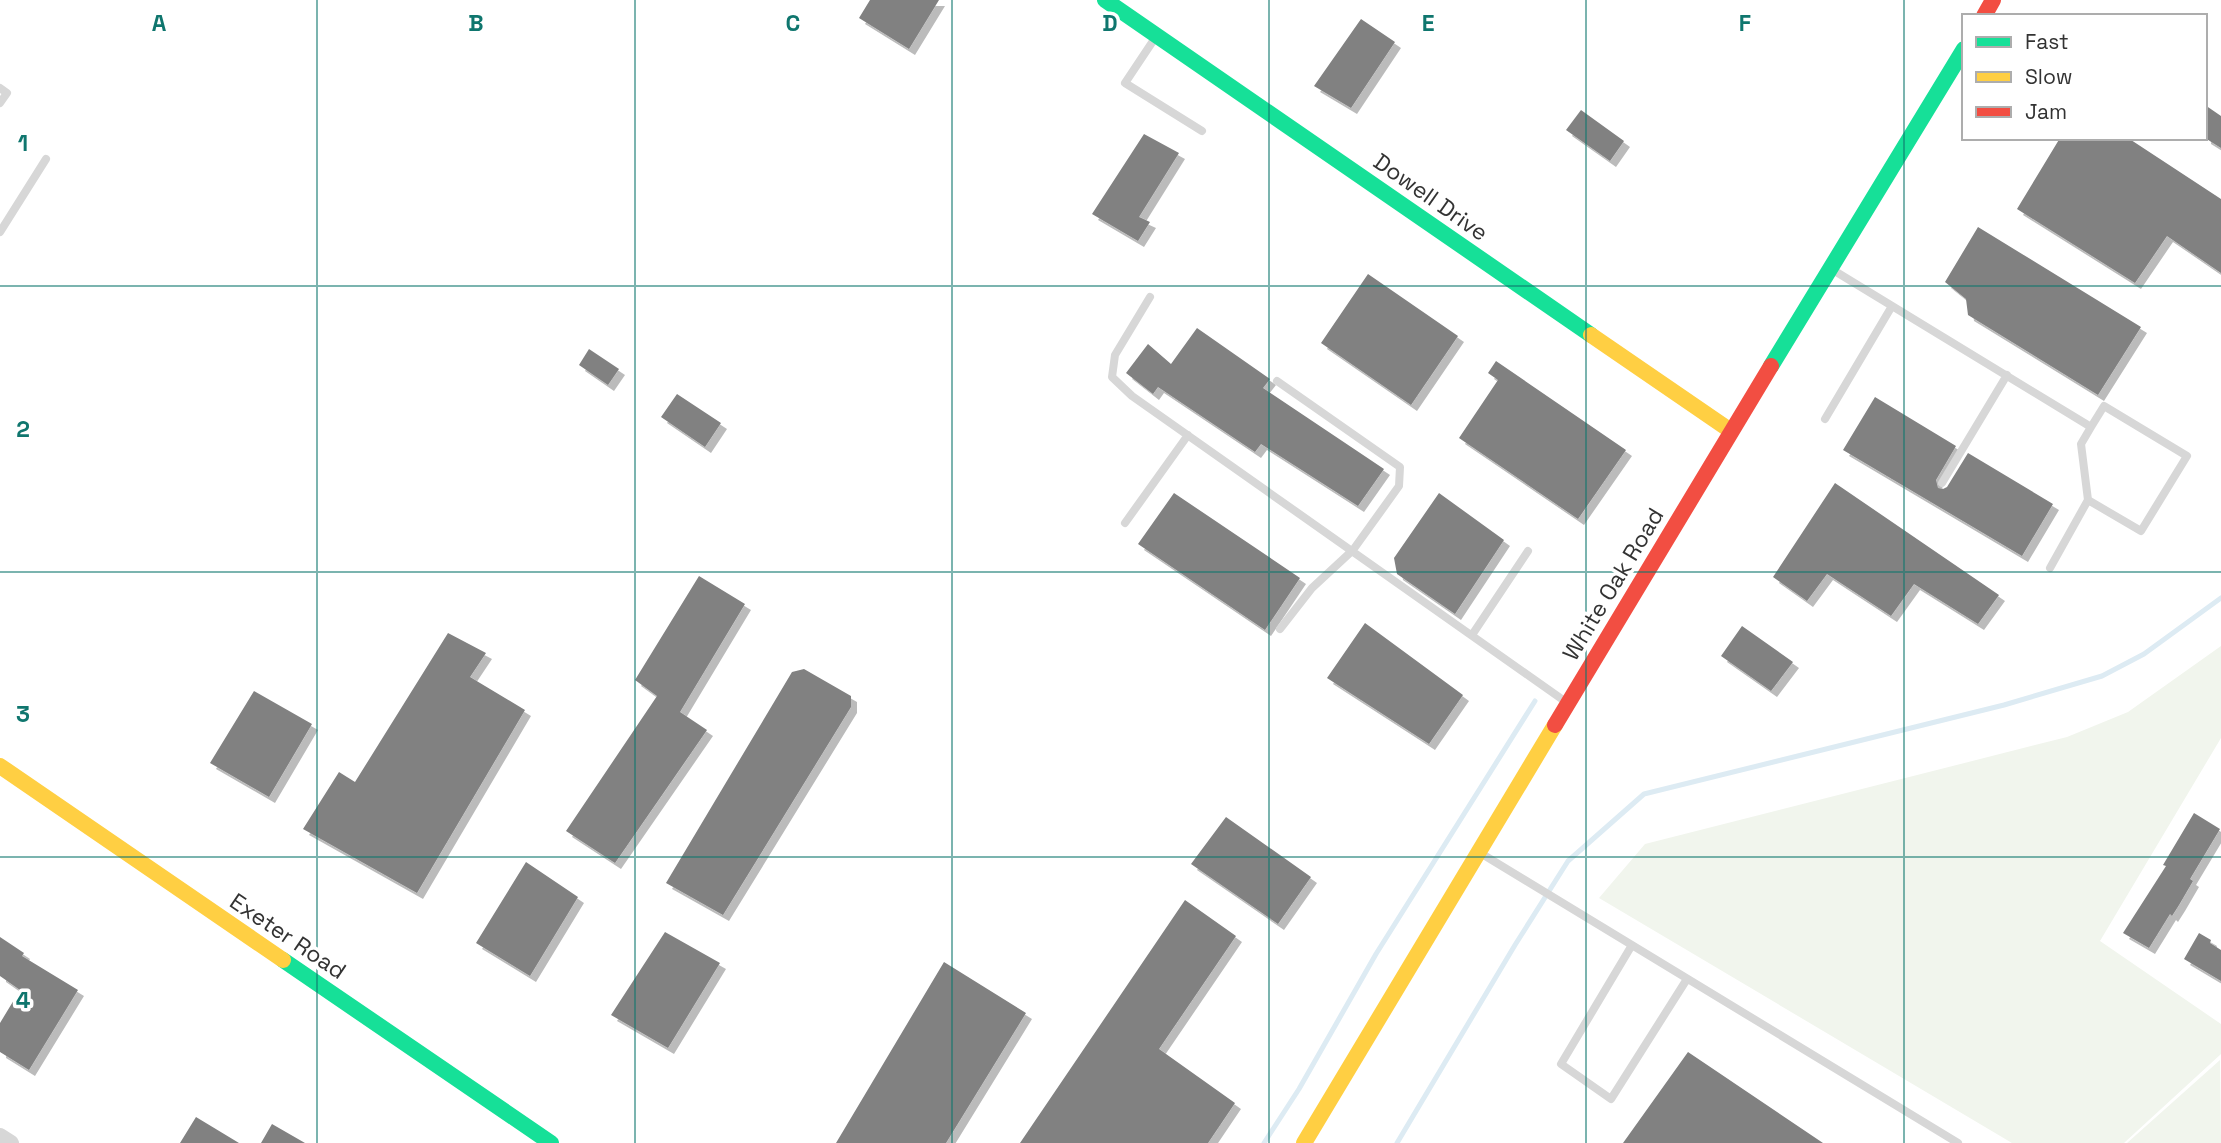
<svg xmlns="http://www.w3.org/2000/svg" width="2221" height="1143" viewBox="0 0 2221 1143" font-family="'Space Grotesk',sans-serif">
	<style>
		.green { fill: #f1f5ed }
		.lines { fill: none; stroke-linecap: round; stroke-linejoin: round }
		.stream { stroke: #ddebf3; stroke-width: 5 }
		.building { fill: #818181; filter: url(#shadow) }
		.lane { stroke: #d7d7d7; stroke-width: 8 }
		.street { stroke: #d7d7d7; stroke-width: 16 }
		.fast { stroke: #16e098; stroke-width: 16 }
		.slow { stroke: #ffcf43; stroke-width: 16 }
		.jam { stroke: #f24e42; stroke-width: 16 }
		.grid { fill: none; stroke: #0f766e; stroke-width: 2; stroke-opacity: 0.55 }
		.labels { text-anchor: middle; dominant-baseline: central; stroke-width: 7; stroke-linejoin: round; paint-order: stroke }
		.street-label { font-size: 23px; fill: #333; stroke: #fff }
		.grid-label { font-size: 23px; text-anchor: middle; font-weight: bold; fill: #0f766e; stroke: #fff; stroke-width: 7; stroke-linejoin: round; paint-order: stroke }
	</style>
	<defs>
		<filter id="shadow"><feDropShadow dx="6" dy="6" stdDeviation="0" flood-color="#0004"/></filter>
	</defs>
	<rect width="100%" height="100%" fill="#fff"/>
	<path class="green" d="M2221,646V738L2100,941L2221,1024V1054L2124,1143H2012L1599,898L1645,844L2067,737L2128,712Z
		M2220,1060L2221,1143H2127Z"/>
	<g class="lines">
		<path class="stream" d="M1264,1143L1299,1089L1376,954L1535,701
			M1397,1143L1515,945L1568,861L1644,794L2004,705L2102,676L2144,654L2221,598"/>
	</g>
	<path class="building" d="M870,0H939L909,49L859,18Z
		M1361,19L1395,42L1351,108L1314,86Z
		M2205,105L2221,116V148L2205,138Z
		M1581,110L1624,141L1610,161L1566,130Z
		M1144,134L1179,153L1139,217L1150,222L1138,241L1092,214Z
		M2060,138H2128L2221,199V273L2167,236L2135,283L2017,209Z
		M1978,227L2141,327L2098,395L1968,315L1966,299L1945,282Z
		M1368,274L1458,336L1411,405L1321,343Z
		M1197,328L1270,379L1263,388L1384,469L1358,506L1261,444L1255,452L1158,387L1153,394L1126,373L1148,344L1171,364Z
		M589,349L619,369L608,385L579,365Z
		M1496,361L1626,450L1578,519L1459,438L1498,380L1488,373Z
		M677,394L721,423L705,447L661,417Z
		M1875,397L1956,446L1936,480L1938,488L1943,489L1947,487L1968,453L2053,504L2022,556L1843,450Z
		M1835,483L1999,595L1978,624L1914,584L1891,616L1827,574L1807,601L1773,577Z
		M1174,493L1300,578L1265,630L1138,544Z
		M1439,493L1504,540L1455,614L1397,574L1394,558Z
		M699,576L745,604L680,712L707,730L615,863L566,831L657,696L635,680Z
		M1365,623L1463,695L1429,744L1327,678Z
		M1742,626L1793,662L1771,691L1721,656Z
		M448,633L486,653L470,677L525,710L417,893L303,829L339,772L355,782Z
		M804,669L851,696V707L723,915L666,883L792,672Z
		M254,691L312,724L269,797L210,763Z
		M2194,813L2220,829L2190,879L2193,881L2179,905L2172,916L2170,914L2149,948L2123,933L2166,866L2163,865Z
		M1226,817L1311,877L1278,924L1191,864Z
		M526,862L578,897L530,976L476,943Z
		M1185,900L1236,936L1159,1049L1235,1103L1208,1143H1020Z
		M665,932L720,963L668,1048L611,1015Z
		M2199,933L2211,940L2210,943L2221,950V981L2184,959Z
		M0,937L24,953L22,956L78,990L29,1070L0,1052V1023L20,990L0,976Z
		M944,962L1026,1013L946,1143H836Z
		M1688,1052L1823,1143H1623Z
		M196,1117L239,1143H180Z
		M272,1124L305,1143H261Z"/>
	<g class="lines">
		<path class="lane" d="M1155,38L1125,83L1202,131
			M0,88L7,93L0,103
			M0,232L46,159
			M1833,270L2091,427L2104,406L2187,456L2141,531L2088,500L2050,568
			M1150,297L1115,355L1112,377L1132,396L1566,702
			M1277,381L1400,467L1399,486L1353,550L1312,588L1280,629
			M1825,419L1892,306
			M1942,483L2007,375
			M2088,500L2081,444L2091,427
			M1125,523L1188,435
			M1472,635L1528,551
			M1482,854L1958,1143
			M1632,945L1561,1064L1611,1099L1687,979"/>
		<path class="street" d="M0,1136L11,1143"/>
		<path class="fast" d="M1105,0L1591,335
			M1771,366L1964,49
			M283,960L551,1143"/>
		<path class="slow" d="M1591,335L1731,431
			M0,766L283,960
			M1304,1143L1555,725"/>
		<path class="jam" d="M1984,16L1993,0
			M1555,725L1771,366"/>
	</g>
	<path class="grid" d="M317,0V1143M635,0V1143M952,0V1143M1269,0V1143M1586,0V1143M1904,0V1143M0,286H2221M0,572H2221M0,857H2221"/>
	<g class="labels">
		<g class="street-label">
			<text transform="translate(1431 197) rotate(35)">Dowell Drive</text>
			<text transform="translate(1613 584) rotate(-59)">White Oak Road</text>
			<text transform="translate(288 936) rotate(34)">Exeter Road</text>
		</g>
	</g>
	<g class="grid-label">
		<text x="159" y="31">A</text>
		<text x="476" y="31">B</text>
		<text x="793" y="31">C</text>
		<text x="1110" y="31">D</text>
		<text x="1428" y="31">E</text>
		<text x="1745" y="31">F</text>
		<text x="23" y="151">1</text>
		<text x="23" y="437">2</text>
		<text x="23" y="722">3</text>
		<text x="23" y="1008">4</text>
	</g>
	<rect x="1962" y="14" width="245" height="126" fill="#ffffff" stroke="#adadad" stroke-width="2"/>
	<rect x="1976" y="37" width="35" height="10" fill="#16e098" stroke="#adadad" stroke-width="2"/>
	<text x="2025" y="49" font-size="21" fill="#333333">Fast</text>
	<rect x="1976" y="72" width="35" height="10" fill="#ffcf43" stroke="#adadad" stroke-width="2"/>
	<text x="2025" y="84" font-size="21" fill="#333333">Slow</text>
	<rect x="1976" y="107" width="35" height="10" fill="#f24e42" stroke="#adadad" stroke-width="2"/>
	<text x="2025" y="119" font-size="21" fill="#333333">Jam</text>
</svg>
